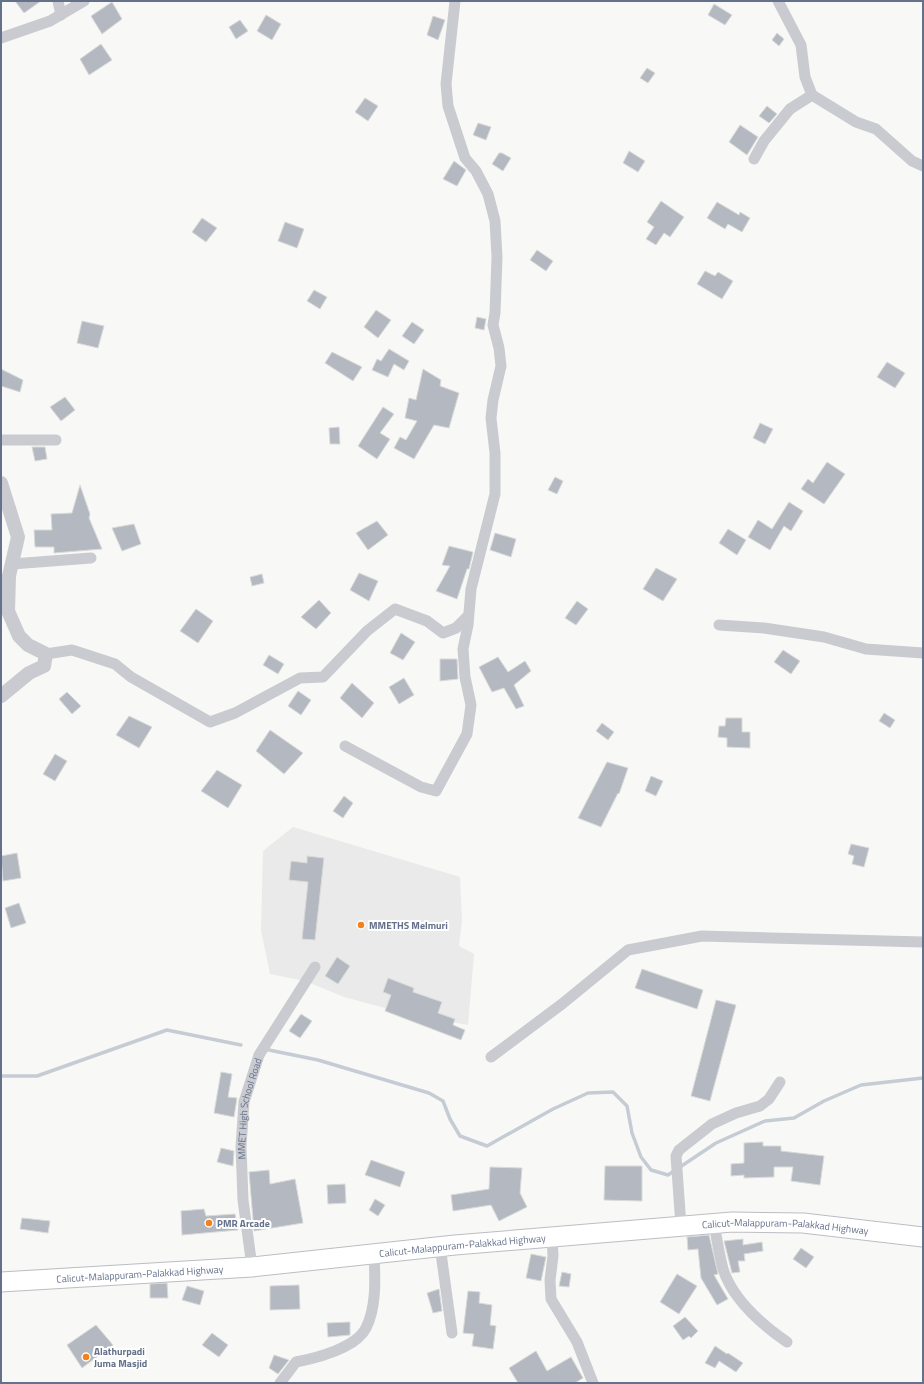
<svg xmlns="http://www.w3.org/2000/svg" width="924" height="1384" viewBox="0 0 924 1384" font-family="'Titillium Web',sans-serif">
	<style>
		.built { fill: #e9eae9 }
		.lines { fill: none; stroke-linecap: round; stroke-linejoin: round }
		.stream { stroke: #c5ccd4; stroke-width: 3.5 }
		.building { fill: #b3b8c1; stroke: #dadbd8 }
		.trunk-casing { stroke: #bbbdc2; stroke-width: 21 }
		.minor { stroke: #c9cbd0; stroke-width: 11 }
		.tertiary { stroke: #c9cbd0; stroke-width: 14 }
		.trunk { stroke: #fff; stroke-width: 19 }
		.poi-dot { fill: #f3821c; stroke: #fff; stroke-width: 1.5 }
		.labels { text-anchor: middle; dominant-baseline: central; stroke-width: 4; stroke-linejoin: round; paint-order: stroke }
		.poi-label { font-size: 10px; font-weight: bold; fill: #65718a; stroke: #fff; text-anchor: start }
		.street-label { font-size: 10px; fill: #65718a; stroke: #fff }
	</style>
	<rect width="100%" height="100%" fill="#f8f9f6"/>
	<path class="built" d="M293,827L460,877L462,920L459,946L474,954L468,1025L411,1015L344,997L305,981L270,974L261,930L263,851Z"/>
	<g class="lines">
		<path class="stream" d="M264,1049L318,1060L429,1093L443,1101L450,1119L460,1136L487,1146L553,1109L588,1093L613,1092L627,1106L632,1133L641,1157L651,1170L668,1175L716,1143L765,1121L794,1118L824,1101L861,1085L923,1078
			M1,1076H37L167,1030L241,1045"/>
	</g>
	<path class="building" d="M15,1H41L24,13Z
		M112,2L122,19L102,34L91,16Z
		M714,4L732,15L725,25L708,15Z
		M266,15L281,24L272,40L257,31Z
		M433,16L445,20L438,40L427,35Z
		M240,20L248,31L236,39L229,27Z
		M777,33L784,39L779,46L772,40Z
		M101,44L112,60L89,75L80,59Z
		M647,68L655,73L648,83L640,78Z
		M365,98L378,106L368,121L355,112Z
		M767,106L777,114L769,123L759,116Z
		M478,123L491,127L486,140L473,135Z
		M740,125L758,137L747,155L729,142Z
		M629,151L645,161L638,172L623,163Z
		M499,153H502L511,158L503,171L492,164Z
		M454,161L466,170L457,186L443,179Z
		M661,201L684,217L670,237L664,233L656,245L646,239L654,227L647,222Z
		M717,202L739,215L740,212L750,218L742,232L728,224L725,229L707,218Z
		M202,218L217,228L206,242L192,232Z
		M285,222L304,229L297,248L278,241Z
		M537,250L553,261L546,271L530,260Z
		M705,271L715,276L718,272L733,281L722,299L697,284Z
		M314,290L327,297L320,309L307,301Z
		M376,310L391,320L378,338L364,327Z
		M477,317L486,319L484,330L475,328Z
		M82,321L104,326L98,348L77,343Z
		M412,322L424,330L414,344L402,336Z
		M389,349L409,361L404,370L394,364L388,377L372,370L377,359L381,361Z
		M332,352L362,367L353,381L325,363Z
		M887,362L905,373L895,388L877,377Z
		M1,369L23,380L20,392L1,386Z
		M423,369L441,380L440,386L459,393L449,428L434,425L414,459L394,448L400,437L406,440L417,421L405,418L409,398L416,400Z
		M65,397L75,410L61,421L50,407Z
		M383,407L394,414L380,433L390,439L377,459L358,446Z
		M760,423L773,429L765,444L753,438Z
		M339,427L340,444H330L329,428Z
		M32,447H45L47,459L35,461Z
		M827,462L845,474L824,504L801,489L808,479L813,483Z
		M555,477L563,481L557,494L548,490Z
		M80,485L90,514L89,518L102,549L54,553V547H35L34,530H52L51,514L72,513Z
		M789,502L803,511L791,531L784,526L770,550L748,537L758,520L772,529Z
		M377,521L388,535L368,550L356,533Z
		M134,524L141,544L122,551L112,528Z
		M728,529L746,540L737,555L719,543Z
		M495,533L516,539L511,557L490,550Z
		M449,546L473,552L469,569H467L457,599L436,591L450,566L442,565Z
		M656,568L677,579L663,601L643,589Z
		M359,573L378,581L369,601L350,590Z
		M262,574L264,583L252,586L250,577Z
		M319,600L331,613L316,629L301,617Z
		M577,601L588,609L576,625L565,618Z
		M196,609L213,621L198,643L180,631Z
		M401,633L415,642L403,660L390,653Z
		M783,650L800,661L791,674L774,662Z
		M269,655L284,664L278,674L263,665Z
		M498,657L508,672L525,661L531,671L514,685L524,706L516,709L504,688L492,692L479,667Z
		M440,659H457L458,679L440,681Z
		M404,678L414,695L399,704L389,687Z
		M352,683L374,703L362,718L340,698Z
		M298,691L311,700L301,715L288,706Z
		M67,692L81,706L72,714L59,699Z
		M884,713L895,720L890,728L879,721Z
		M129,716L152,727L139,748L116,735Z
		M726,718H742V732H750V748L727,747V738L718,737L719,726H725Z
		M602,723L614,732L608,740L596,731Z
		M270,730L303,753L284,774L256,751Z
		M55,754L67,761L55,781L43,774Z
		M607,762L628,768L619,794L618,793L601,827L578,818Z
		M217,770L242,785L228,808L201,791Z
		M651,776L663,781L656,796L645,791Z
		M344,796L353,803L343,818L333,811Z
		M851,844L869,848L864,867L852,864L854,856L848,854Z
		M17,853L21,878L3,881L1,856Z
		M307,856L324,858L315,940L302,939L308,882L289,880L291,861L307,863Z
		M19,903L26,923L11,928L5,908Z
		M337,957L350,966L338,984L325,976Z
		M642,969L703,990L697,1009L635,988Z
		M388,978L414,988L413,992L442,1002L438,1013L455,1019L453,1025L465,1030L461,1040L385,1011L391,995L383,992Z
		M716,1000L736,1005L710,1101L691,1096Z
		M301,1014L312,1021L300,1038L289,1031Z
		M221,1072L232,1074L228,1097L237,1098L234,1117L214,1113Z
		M763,1142V1146H781V1151L824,1156L820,1185L791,1181L793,1167H774V1177L744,1178V1175L731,1176V1164L744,1163V1143Z
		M221,1148L234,1151L233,1166L217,1162Z
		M371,1160L405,1172L400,1187L365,1175Z
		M605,1166H642V1201L604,1200Z
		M490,1167L522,1168L520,1193L527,1207L499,1221L491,1205L453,1211L451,1195L489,1189Z
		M269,1170L270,1184L295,1179L303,1223L254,1231L249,1172Z
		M345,1184L346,1203L328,1204L327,1185Z
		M375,1199L385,1205L378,1216L369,1210Z
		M204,1209L206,1216L235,1214L238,1230L182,1235L181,1211Z
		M22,1218L50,1221L48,1233L20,1229Z
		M709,1235L718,1274L714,1275L728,1299L717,1305L701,1278L698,1249L688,1250L687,1237Z
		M743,1239V1245L762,1242L763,1251L744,1254L745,1261H738L740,1272L732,1273L724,1241Z
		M801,1248L814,1257L806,1268L793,1259Z
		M531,1254L546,1257L541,1281L526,1278Z
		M562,1272L571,1274L569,1287L559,1286Z
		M677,1274L697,1286L679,1314L660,1302Z
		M167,1283L168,1298H150V1284Z
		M299,1285L300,1309L270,1310V1286Z
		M187,1286L204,1291L200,1305L182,1300Z
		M439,1289L442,1311L433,1313L427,1293Z
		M468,1291L480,1292L479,1303L492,1305L490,1325L496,1326L493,1349L472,1346L474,1334L463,1333Z
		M685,1317L698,1331L691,1338L689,1336L683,1340L673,1326Z
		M350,1322V1335L328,1337L327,1323Z
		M96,1325L113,1345L82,1368L67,1345Z
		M212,1333L228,1345L219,1357L202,1345Z
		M715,1346L727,1354L728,1353L743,1363L736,1372L719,1361L715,1368L705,1363Z
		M536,1351L547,1371L571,1357L583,1378L575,1383H518L509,1368Z
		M274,1355L289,1360L278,1374L269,1368Z"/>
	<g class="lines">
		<defs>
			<g id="trunk">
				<path id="s2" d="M1,1282L252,1267L455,1245L732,1222L803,1223L923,1237"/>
			</g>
		</defs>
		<use href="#trunk" class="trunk-casing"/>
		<g class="minor">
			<path d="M58,1L61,15"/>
			<path d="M778,1L801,45L805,77L812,95L856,122L876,129L912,161L923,166"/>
			<path d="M1,38L50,21L84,1"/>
			<path d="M754,159L764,141L790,109L812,95"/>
			<path d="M1,440H56"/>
			<path d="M12,564L91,558"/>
			<path d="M719,625L764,628L824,637L866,649L923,653"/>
			<path d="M46,654L72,650L115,664L131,677L210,722L235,713L300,678L323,677L367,631L395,609L427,621L443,633L456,628L468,616"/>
			<path d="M345,746L421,787L436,791L467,734L471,705L465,677L463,649L468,625L471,589L495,494V453L491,418L493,400L501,366L499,348L493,325L495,313L497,257L495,221L488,194L476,171L465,158L448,106L446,84L455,1"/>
			<path d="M491,1057L562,1004L628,950L702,936L923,942"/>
			<path d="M714,1224C717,1239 719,1254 723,1269C733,1300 761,1324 787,1342"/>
			<path d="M681,1226L676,1156L679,1150L712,1124L736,1113L760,1106L769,1099L780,1082"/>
			<path d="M552,1237L553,1256L550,1280L551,1299L577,1342L593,1383"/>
			<path d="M440,1246L452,1333"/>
			<path id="s1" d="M252,1267L243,1200L241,1147L244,1102L259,1055L315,967"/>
			<path d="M280,1383L296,1362C316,1358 356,1348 366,1328C377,1306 375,1277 374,1253"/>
		</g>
		<path class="tertiary" d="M1,483L18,537L9,576L8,611L19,636L28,645L46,654L44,666L29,673L1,696"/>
		<use href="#trunk" class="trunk"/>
	</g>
	<g class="poi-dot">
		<circle cx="361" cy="925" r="4"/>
		<circle cx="209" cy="1223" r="4"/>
		<circle cx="86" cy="1357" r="4"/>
	</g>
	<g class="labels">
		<g class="poi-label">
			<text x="369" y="925">MMETHS Melmuri</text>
			<text x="217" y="1223">PMR Arcade</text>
			<text x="94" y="1351">Alathurpadi<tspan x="94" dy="12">Juma Masjid</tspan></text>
		</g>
		<g class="street-label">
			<text stroke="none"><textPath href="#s1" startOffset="160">MMET High School Road</textPath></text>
			<text stroke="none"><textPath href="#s2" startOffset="787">Calicut-Malappuram-Palakkad Highway</textPath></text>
			<text stroke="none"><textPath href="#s2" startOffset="463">Calicut-Malappuram-Palakkad Highway</textPath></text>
			<text stroke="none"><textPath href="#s2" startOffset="139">Calicut-Malappuram-Palakkad Highway</textPath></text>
		</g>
	</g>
	<rect width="924" height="1384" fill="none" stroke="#65718a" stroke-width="4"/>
</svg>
